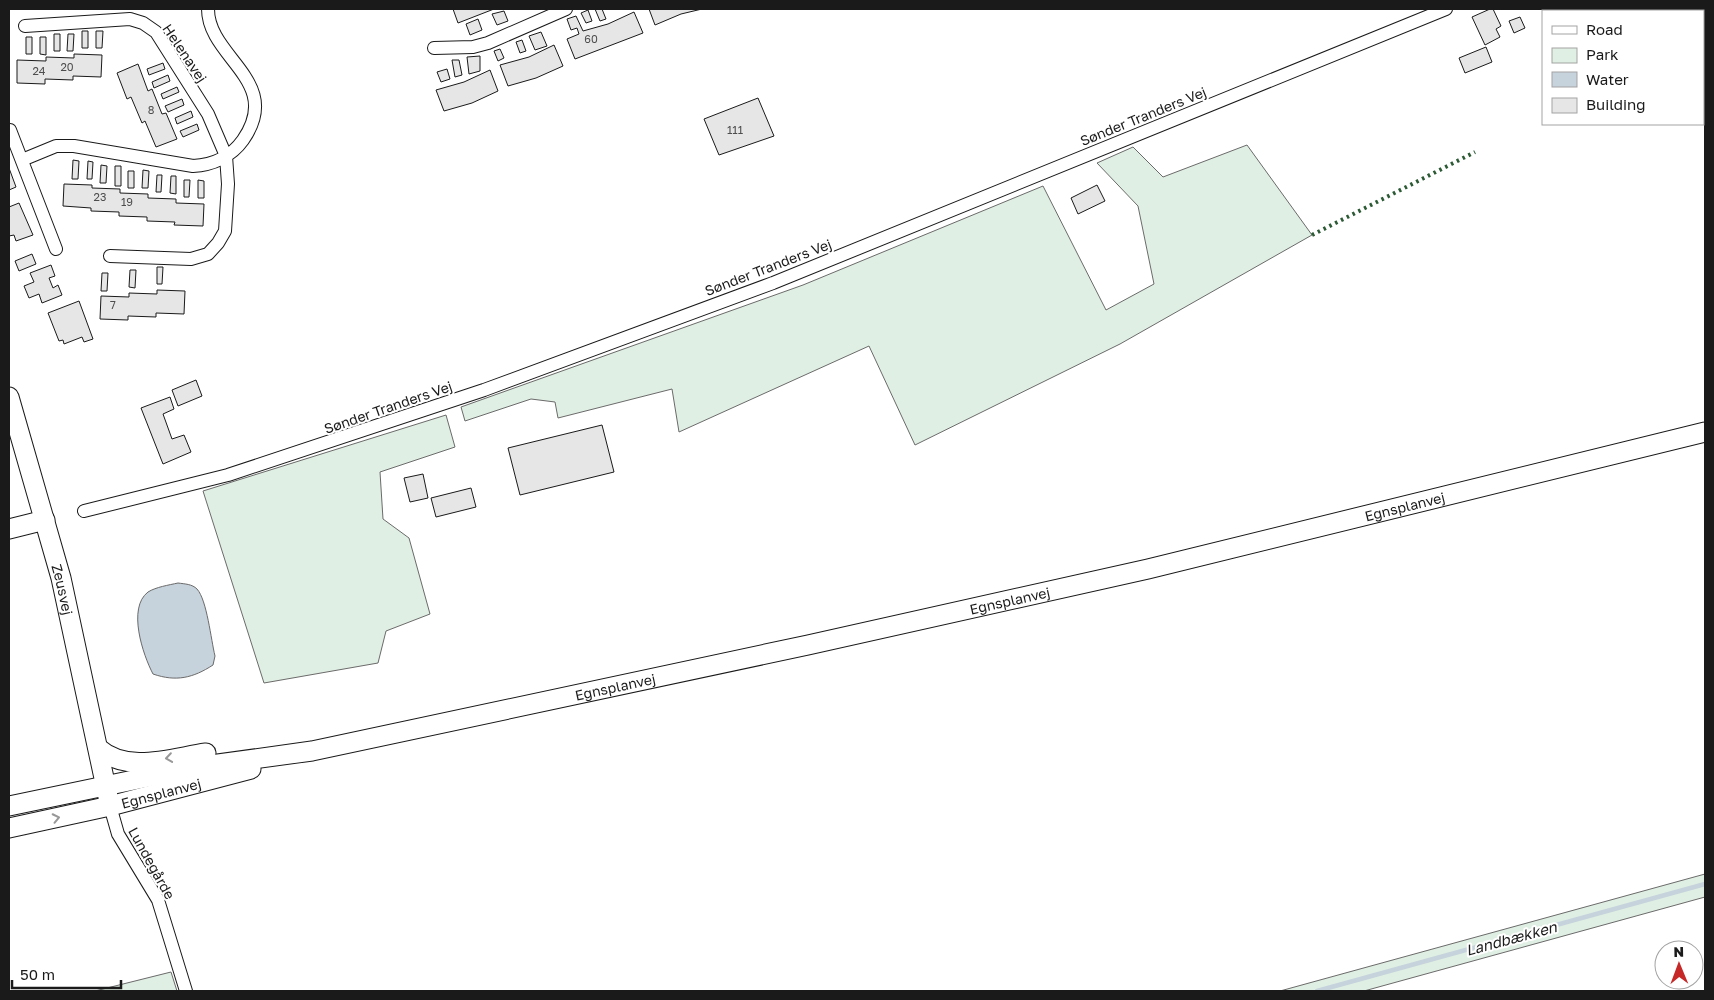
<svg xmlns="http://www.w3.org/2000/svg" width="1714" height="1000" viewBox="0 0 1714 1000" font-family="'Golos Text',sans-serif">
	<style>
		.green { fill: #e0efe3; stroke: #6a6a6a }
		.water { fill: #c6d2dc; stroke: #6a6a6a }
		.lines { fill: none; stroke-linecap: round; stroke-linejoin: round }
		.stream { stroke: #c6d2dc; stroke-width: 4.5 }
		.building { fill: #e6e6e6; stroke: #1a1a1a }
		.street-casing { stroke: #1a1a1a; stroke-width: 14 }
		.secondary-casing { stroke: #1a1a1a; stroke-width: 21 }
		.street { stroke: #fff; stroke-width: 12 }
		.secondary { stroke: #fff; stroke-width: 19 }
		.hedge { stroke: #2b5a34; stroke-width: 4; stroke-dasharray: 2.5 4; stroke-linecap: butt }
		.oneway { stroke: #989898 }
		.labels { text-anchor: middle; dominant-baseline: central; stroke-width: 4; stroke-linejoin: round; paint-order: stroke }
		.number-label { font-size: 11px; fill: #4d4d4d }
		.street-label { font-size: 14px; fill: #1a1a1a; stroke: #fff }
		.water-label { font-size: 15px; font-style: italic; fill: #1a1a1a; stroke: #fff }
	</style>
	<rect width="100%" height="100%" fill="#fff"/>
	<path class="green" d="M1247,145L1312,235L1120,344L915,445L869,346L679,432L672,389L558,418L555,402L531,399L465,421L461,407L803,285L1043,186L1106,310L1154,284L1138,206L1097,163L1133,147L1163,177Z
		M446,415L455,447L380,472L383,519L409,538L430,614L386,631L378,663L264,683L203,491Z
		M1705,874V897L1364,991H1280Z
		M171,972L177,991H95Z"/>
	<path class="water" d="M178,583C185,584 192,584 197,589C207,600 211,640 215,656L213,665C193,678 176,682 153,674C143,655 127,608 148,592C156,587 169,585 178,583Z"/>
	<g class="lines">
		<path class="stream" d="M1317,991L1705,884"/>
	</g>
	<path class="building" d="M453,9H494L458,23Z
		M595,9H602L606,19L600,21Z
		M649,9H702L681,14L655,25Z
		M1490,9H1493L1501,26L1496,29L1500,37L1485,45L1472,17Z
		M588,10L592,21L586,23L581,13Z
		M504,11L508,21L497,25L492,14Z
		M634,12L643,33L575,59L567,39L579,34L577,28L571,30L567,19L576,16L583,31L608,24Z
		M1520,17L1525,28L1514,33L1509,21Z
		M478,19L482,30L470,35L466,24Z
		M82,31H88V48H82Z
		M96,31H103L102,48H96Z
		M541,32L547,46L535,50L529,36Z
		M54,34H60V51H54Z
		M68,34H74L73,51H67Z
		M26,37H32V54H26Z
		M40,37H46V55L40,54Z
		M522,40L526,51L520,53L516,42Z
		M554,45L563,66L536,78L508,86L500,65L529,57Z
		M1486,47L1492,62L1465,73L1459,58Z
		M500,49L504,58L498,61L494,51Z
		M74,54L102,55L101,77L73,76V80L45,79V84L17,83V60L46,61V57L74,58Z
		M480,56V71L469,74L467,57Z
		M452,60H459L462,75L455,77Z
		M163,63L165,69L149,75L147,69Z
		M138,64L148,91L152,89L162,114L166,113L177,139L156,147L145,121L142,123L131,97L127,99L117,73Z
		M447,69L450,79L441,82L437,72Z
		M490,70L498,91L472,103L444,111L436,90L464,82Z
		M168,75L170,81L154,88L152,82Z
		M177,87L179,92L163,99L161,94Z
		M758,98L774,136L719,155L704,119Z
		M182,99L184,105L168,112L165,106Z
		M191,111L193,117L177,124L175,118Z
		M197,124L199,130L183,137L180,131Z
		M73,160L79,161L78,179H72Z
		M88,161L93,162L92,179H87Z
		M101,165L107,166L106,183H100Z
		M115,166H121V186H115Z
		M9,168L16,187L9,190Z
		M143,170L149,171L148,188H142Z
		M128,171H134V188H128Z
		M157,175H162L161,192H156Z
		M171,176H176V194L170,193Z
		M184,180H190L189,197H184Z
		M198,180L204,181V198H198Z
		M64,184L92,185V188L120,189V193L148,194V198L176,199V203L204,204L203,226L174,225L175,222L147,221V217L119,216V212L91,211V208L63,206Z
		M1097,185L1105,201L1078,214L1071,198Z
		M19,203L33,235L16,241L14,235L9,236V207Z
		M32,254L36,264L19,271L15,261Z
		M51,265L55,276L49,278L53,288L58,285L62,295L42,303L39,294L29,298L24,286L34,282L30,273Z
		M157,267H163L162,284H157Z
		M130,270H136L135,288L129,287Z
		M102,273H108L107,291H101Z
		M157,290L185,291L184,314L156,313V317L128,316V320L100,319L101,296L129,297V293L157,294Z
		M79,301L93,339L84,342L82,337L64,344L63,340L59,341L48,313Z
		M196,380L202,396L178,406L172,390Z
		M170,397L174,409L163,414L172,439L184,435L191,452L163,464L141,408Z
		M602,425L614,472L520,495L508,448Z
		M423,474L428,498L410,502L404,478Z
		M471,488L476,507L436,517L431,498Z"/>
	<g class="lines">
		<defs>
			<path id="street" d="M25,26L130,19L143,23L156,32L208,114L226,156L228,184L225,231L218,243L208,254L191,259L110,256
				M434,48L473,47L488,43L566,9
				M10,130L56,249
				M22,160L56,146H74L193,166C212,165 231,157 243,140C284,81 208,58 208,9
				M84,511L228,475L484,390L773,283L1446,9
				M110,806L118,834L158,900L186,991"/>
			<g id="secondary">
				<path id="s1" d="M9,397L61,578L110,806"/>
				<path d="M9,529L45,520"/>
				<path d="M98,748C127,774 171,758 206,753"/>
				<path id="s2" d="M9,806L196,767L312,751L808,645L1148,569L1705,432"/>
				<path id="s3" d="M9,828L110,806L251,769"/>
			</g>
		</defs>
		<use href="#street" class="street-casing"/>
		<use href="#secondary" class="secondary-casing"/>
		<use href="#street" class="street"/>
		<use href="#secondary" class="secondary"/>
		<path class="hedge" d="M1312,235L1475,152"/>
	</g>
	<defs><path id="oneway-chevron" d="M-2-3.5L2.5 0L-2 3.5" fill="none" stroke-width="1.6" stroke-linecap="round" stroke-linejoin="round" transform="scale(1.25)"/></defs>
	<g class="oneway">
		<use href="#oneway-chevron" transform="translate(169 758) rotate(172)"/>
		<use href="#oneway-chevron" transform="translate(56 818) rotate(-12)"/>
	</g>
	<g class="labels">
		<g class="number-label">
			<text x="591" y="38">60</text>
			<text x="67" y="66">20</text>
			<text x="39" y="70">24</text>
			<text x="151" y="109">8</text>
			<text x="735" y="129">111</text>
			<text x="100" y="196">23</text>
			<text x="127" y="201">19</text>
			<text x="113" y="304">7</text>
		</g>
		<g class="street-label">
			<text transform="translate(185 53) rotate(56)">Helenavej</text>
			<text transform="translate(1143 116) rotate(-22)">Sønder Tranders Vej</text>
			<text transform="translate(768 267) rotate(-21)">Sønder Tranders Vej</text>
			<text transform="translate(388 407) rotate(-19)">Sønder Tranders Vej</text>
			<text stroke="none"><textPath href="#s2" startOffset="1428">Egnsplanvej</textPath></text>
			<text stroke="none"><textPath href="#s1" startOffset="200">Zeusvej</textPath></text>
			<text stroke="none"><textPath href="#s2" startOffset="1022">Egnsplanvej</textPath></text>
			<text stroke="none"><textPath href="#s2" startOffset="618">Egnsplanvej</textPath></text>
			<text stroke="none"><textPath href="#s3" startOffset="156">Egnsplanvej</textPath></text>
			<text transform="translate(152 863) rotate(61)">Lundegårde</text>
		</g>
		<g class="water-label">
			<text transform="translate(1511 938) rotate(-15)">Landbækken</text>
		</g>
	</g>
	<rect width="1714" height="1000" fill="none" stroke="#1a1a1a" stroke-width="20"/>
	<rect x="1542" y="10" width="162" height="115" fill="#ffffff" stroke="#a3a3a3"/>
	<rect x="1552" y="26" width="25" height="8" fill="#ffffff" stroke="#a3a3a3"/>
	<text x="1586" y="35" font-size="15" fill="#1a1a1a">Road</text>
	<rect x="1552" y="48" width="25" height="15" fill="#e0efe3" stroke="#a3a3a3"/>
	<text x="1586" y="60" font-size="15" fill="#1a1a1a">Park</text>
	<rect x="1552" y="72" width="25" height="15" fill="#c6d2dc" stroke="#a3a3a3"/>
	<text x="1586" y="85" font-size="15" fill="#1a1a1a">Water</text>
	<rect x="1552" y="98" width="25" height="15" fill="#e6e6e6" stroke="#a3a3a3"/>
	<text x="1586" y="110" font-size="15" fill="#1a1a1a">Building</text>
	<g transform="translate(1679 965) rotate(359)"><circle r="24" fill="#ffffff" stroke="#a3a3a3"/>
	<path d="M0-4L9 19L0 12L-9 19Z" fill="#c62828"/>
	<text y="-8" font-size="14" font-weight="bold" text-anchor="middle" fill="#1a1a1a">N</text>
	</g>
	<path d="M12 980v8h109v-8" fill="none" stroke="#1a1a1a" stroke-width="2.5"/>
	<text x="20" y="980" font-size="15" fill="#1a1a1a" stroke="#ffffff" stroke-width="4" paint-order="stroke">50 m</text>
</svg>
